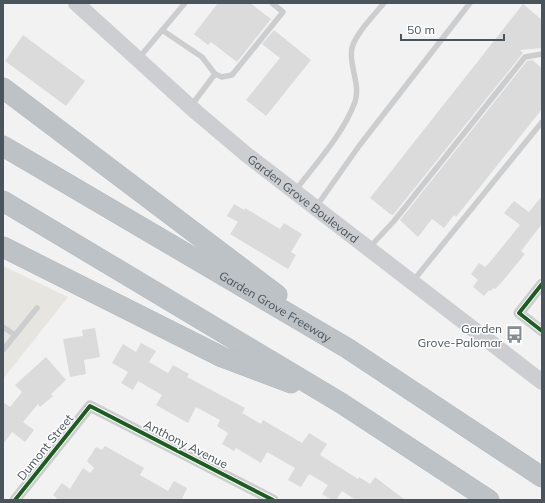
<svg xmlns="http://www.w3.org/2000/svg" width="545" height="503" viewBox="0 0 545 503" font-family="Mulish,sans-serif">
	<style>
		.commercial { fill: #e6e5e0 }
		.building { fill: #dbdbdc }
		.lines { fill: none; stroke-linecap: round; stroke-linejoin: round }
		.motorway-casing { stroke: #b7bcc0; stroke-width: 21 }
		.service { stroke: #cccdcf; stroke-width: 5.5 }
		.minor { stroke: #cccdcf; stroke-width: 11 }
		.secondary { stroke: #ccced1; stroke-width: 16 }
		.motorway { stroke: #bdc2c6; stroke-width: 20 }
		.cycleway-casing { stroke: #fff; stroke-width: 6 }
		.cycleway { stroke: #1b5e20; stroke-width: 4 }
		.labels { text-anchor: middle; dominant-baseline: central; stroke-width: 3; stroke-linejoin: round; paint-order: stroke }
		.street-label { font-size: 12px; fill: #4a545d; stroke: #fff }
		.poi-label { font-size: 12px; fill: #4a545d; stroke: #fff; text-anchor: end }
	</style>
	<rect width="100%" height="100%" fill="#f2f2f2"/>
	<path class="commercial" d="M3,266L68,297L3,379Z"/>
	<path class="building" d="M218,3H250L271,19L237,62L211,42L208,45L194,34Z
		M523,4L542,20V48L520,50L523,53L393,215L390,214L370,198Z
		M274,30L311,60L266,116L246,100L280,58L262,44Z
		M23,35L85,81L66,106L5,61Z
		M532,60L542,68V109L456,217L454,215L444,228L432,219L418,237L400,220L527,61Z
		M542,196V224L521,251L525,254L501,283L495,289L493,288L491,291L489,290L484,296L473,287L478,280L471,274L479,263L485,267L490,262L520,225L504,213L514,201L529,212Z
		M234,204L244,210L245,208L280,229L284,223L302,234L291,252L296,255L288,269L230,234L238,222L227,216Z
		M95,328L100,357L84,360L86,374L70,377L63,339L83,336L82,330Z
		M141,343L156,351L149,362L168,373L173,365L189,374L187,377L245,408L242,413L261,424L263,420L302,443L309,433L327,444L320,455L358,479L359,477L370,484L375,477L405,500H356L342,491L336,500H332L322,494L328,485L309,474L301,487L288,480L295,468L267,452L261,463L236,448L234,451L222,444L228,433L217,426L220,420L196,407L188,423L156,405L162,395L138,381L133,390L121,383L128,372L112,363L123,344L136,352Z
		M46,357L66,380L51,394L53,396L40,407L38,404L23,422L34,430L25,442L12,432L3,444V402L10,407L22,392L15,385Z
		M105,446L144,468L140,475L168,491L174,481L187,488L182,499L184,500H59L53,495L62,483L70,489L83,468L90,473L94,468L87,461L96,447L102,450Z"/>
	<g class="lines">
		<defs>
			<g id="motorway">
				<path d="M3,88L277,295"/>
				<path id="s2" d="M3,146L347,348L542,477"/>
				<path d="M3,201L341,403L489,500"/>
				<path d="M3,247L222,357L291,383"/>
			</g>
		</defs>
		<use href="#motorway" class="motorway-casing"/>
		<path class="service" d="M162,30L202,57L215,74L222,77L232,75L283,12L272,3
			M138,59L185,3
			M191,106L215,74
			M295,191C316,163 342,136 355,102C361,84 348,64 352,48C355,34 375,14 384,3
			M316,207L359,146L470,3
			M369,248L394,221L525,57L542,54
			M413,281L542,122
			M3,327L15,335
			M3,350L37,308"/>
		<path class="minor" d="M542,284L519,313L542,331
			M15,500L90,406L273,500"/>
		<path class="secondary" id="s1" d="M76,3L196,112L247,155L542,382"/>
		<use href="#motorway" class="motorway"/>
		<defs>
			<path id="cycleway" d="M542,284L519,313L542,331
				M15,500L90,406L273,500"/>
		</defs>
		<use href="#cycleway" class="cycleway-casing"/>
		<use href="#cycleway" class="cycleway"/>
	</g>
	<defs>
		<symbol id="bus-bare" viewBox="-9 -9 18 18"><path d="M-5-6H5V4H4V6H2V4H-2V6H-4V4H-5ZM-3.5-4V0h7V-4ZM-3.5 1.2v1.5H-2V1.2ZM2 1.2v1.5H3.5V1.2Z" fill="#858b91" stroke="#fff" stroke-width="2.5" paint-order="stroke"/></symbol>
	</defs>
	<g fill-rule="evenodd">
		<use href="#bus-bare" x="502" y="322" width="25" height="25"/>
	</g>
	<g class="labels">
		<g class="street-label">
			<text stroke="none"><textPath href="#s1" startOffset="300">Garden Grove Boulevard</textPath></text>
			<text stroke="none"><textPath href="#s2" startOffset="316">Garden Grove Freeway</textPath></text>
			<text transform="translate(186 444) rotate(27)">Anthony Avenue</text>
			<text transform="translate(45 447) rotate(-51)">Dumont Street</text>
		</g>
		<g class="poi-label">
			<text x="502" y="328">Garden<tspan x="502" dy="14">Grove-Palomar</tspan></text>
		</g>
	</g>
	<rect width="545" height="503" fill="none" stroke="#4a545d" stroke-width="8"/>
	<path d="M401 34v6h103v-6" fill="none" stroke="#4a545d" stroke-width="2"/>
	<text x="407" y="34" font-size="12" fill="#4a545d" stroke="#ffffff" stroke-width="3" paint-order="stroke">50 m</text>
</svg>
